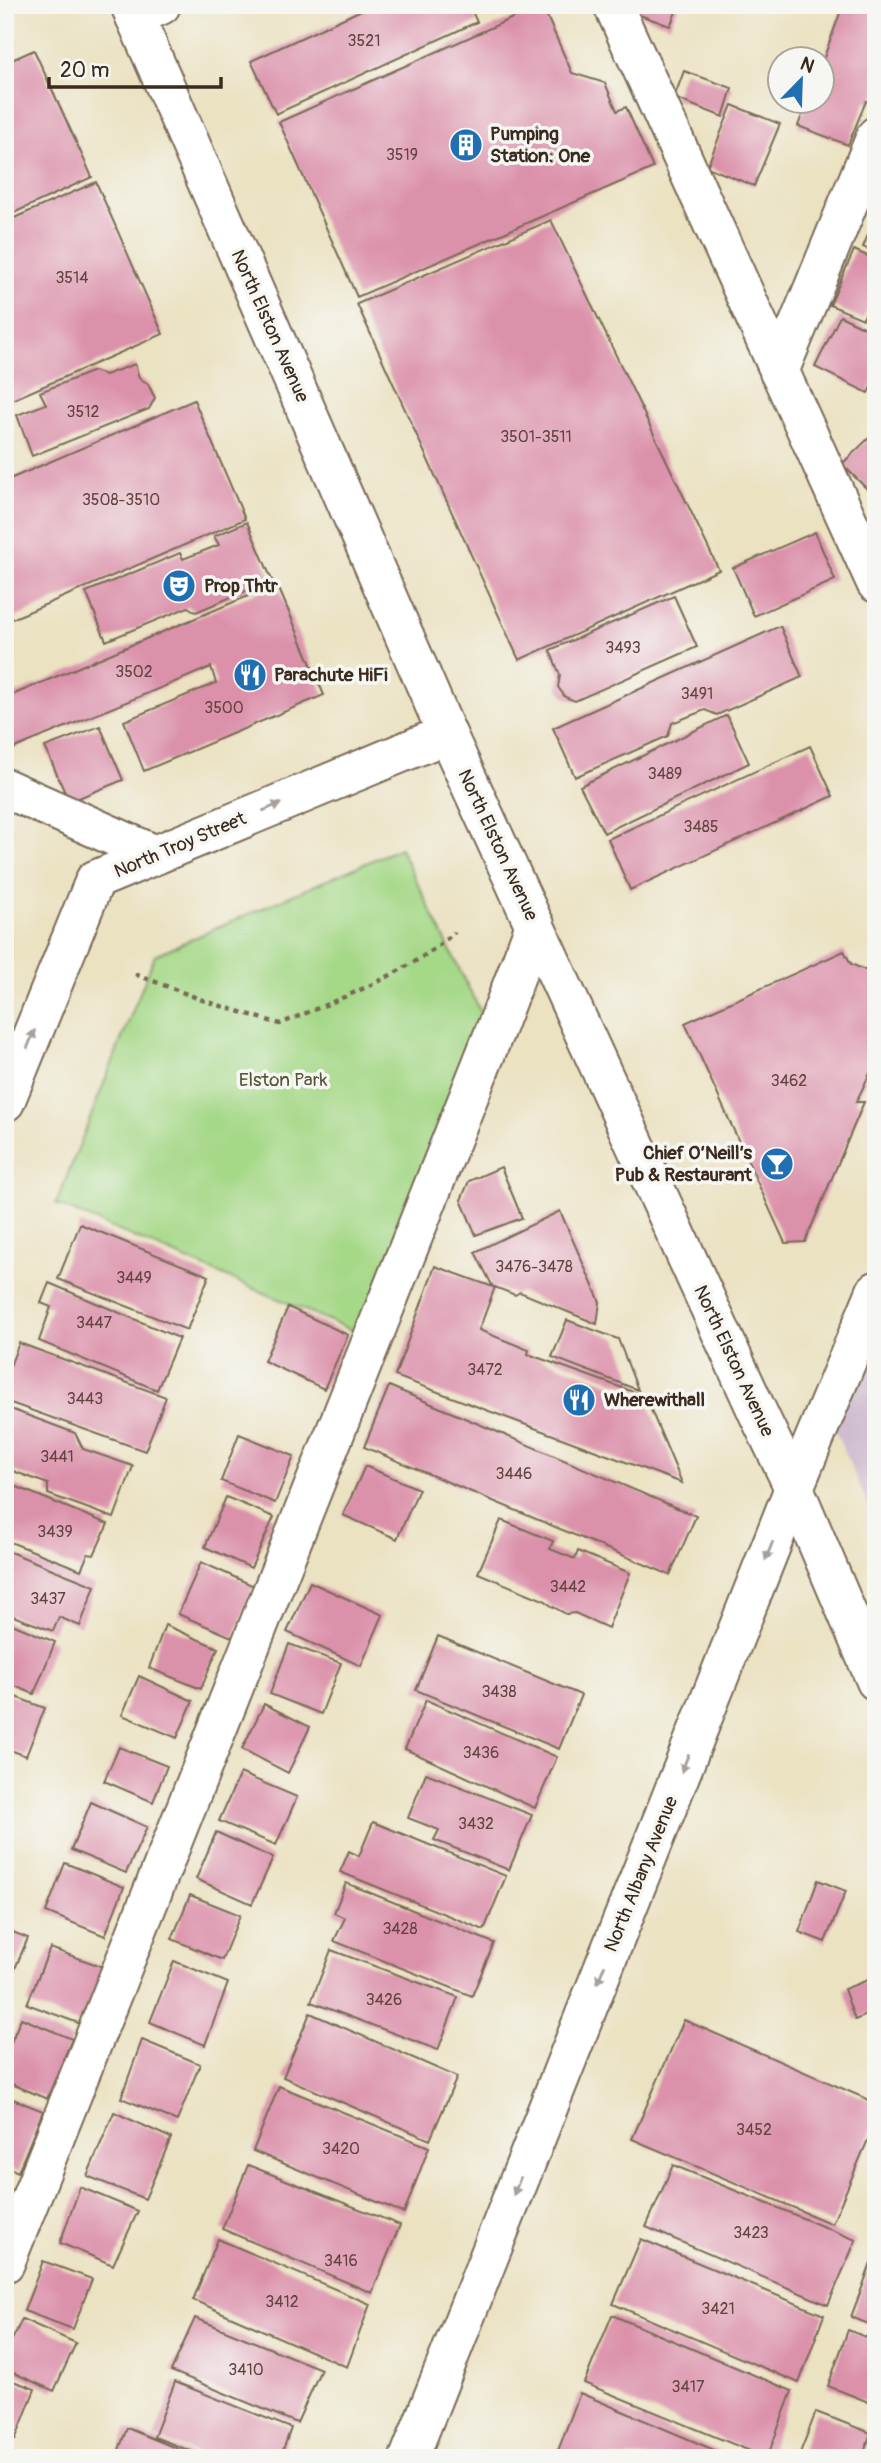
<svg xmlns="http://www.w3.org/2000/svg" width="881" height="2463" viewBox="0 0 881 2463" font-family="Pangolin,sans-serif">
	<style>
		.industrial { fill: #cfbdcf }
		.green { fill: #a5d887; stroke: #708152; stroke-width: 2 }
		.building { fill: #db91aa }
		.lines { fill: none; stroke-linecap: round; stroke-linejoin: round }
		.minor-casing { stroke: #796a57; stroke-width: 42 }
		.major-casing { stroke: #796a57; stroke-width: 42 }
		.path { stroke: #796a57; stroke-width: 4.5; stroke-dasharray: 5 5; stroke-linecap: butt }
		.minor { stroke: #fff; stroke-width: 38 }
		.major { stroke: #fff; stroke-width: 38 }
		.oneway { fill: #a79f9a }
		.labels { text-anchor: middle; dominant-baseline: central; stroke-width: 7; stroke-linejoin: round; paint-order: stroke }
		.number-label { font-size: 16px; fill: #634441 }
		.poi-label { font-size: 19px; font-weight: bold; fill: #3b2a1e; stroke: #f6f6f2; text-anchor: start }
		.street-label { font-size: 19px; fill: #3b2a1e; stroke: #f6f6f2 }
		.park-label { font-size: 19px; fill: #565638; stroke: #f6f6f2 }
	</style>
	<rect width="100%" height="100%" fill="#f6f6f2"/>
	<filter id="ink" filterUnits="userSpaceOnUse"><feTurbulence type="fractalNoise" baseFrequency=".0143" numOctaves="2"/><feDisplacementMap in="SourceGraphic" scale="14" xChannelSelector="R" yChannelSelector="G"/><feConvolveMatrix kernelMatrix="1 2 1 2 8 2 1 2 1" color-interpolation-filters="sRGB"/></filter>
	<filter id="wash" filterUnits="userSpaceOnUse"><feTurbulence type="fractalNoise" baseFrequency=".00686" numOctaves="4" result="noise"/><feDisplacementMap in="SourceGraphic" scale="28" xChannelSelector="R" yChannelSelector="G"/><feGaussianBlur stdDeviation="1.57" result="paint"/><feColorMatrix in="noise" values="0 0 0 0 0 0 0 0 0 0 0 0 0 0 0 0 0 1.4 0 .05"/><feComposite in="paint" operator="in"/></filter>
	<g filter="url(#wash)">
		<rect width="100%" height="100%" fill="#ebe2c2"/>
		<path class="industrial" d="M876,1302V1523L830,1419Z"/>
		<path class="green" d="M400,848L485,1021L358,1333L56,1204L155,955Z"/>
		<g id="blocks">
			<path class="building" d="M372,5H469L477,22L276,114L251,61Z
				M542,5L572,73L605,83L617,111L626,107L653,168L357,297L279,122Z
				M634,5H679L670,26L637,14Z
				M843,5H874L876,7V93L872,102L866,101L848,145L798,126L807,102H822V63Z
				M34,50L92,177L5,217V63Z
				M684,71L732,88L723,117L674,98Z
				M732,105L780,124L754,186L707,167Z
				M96,182L163,334L5,403V222Z
				M876,216V253L863,247Z
				M551,220L719,570L519,660L357,304Z
				M854,250L876,260V289L863,319L830,305Z
				M840,316L876,333V377L868,393L815,367Z
				M135,364L139,378L148,384L155,398L149,409L32,456L17,415L46,404L40,392L94,371L105,375Z
				M194,400L245,519L5,622V481Z
				M876,431V498L842,464Z
				M247,522L272,580L196,612L188,607L106,641L86,592L180,553L183,559L219,545L214,536Z
				M815,532L835,580L754,616L733,568Z
				M277,584L324,695L144,771L124,721L216,683L211,667L5,752V698Z
				M674,596L697,647L575,701L565,697L558,687L560,675L550,650Z
				M780,626L802,677L717,715L705,710L672,723L668,736L575,777L553,728Z
				M727,715L749,763L604,833L580,786Z
				M100,726L123,780L69,802L45,747Z
				M810,746L833,796L630,890L608,839Z
				M844,951L851,964L876,975V1061L856,1102H864L805,1242L785,1243L685,1023Z
				M501,1167L522,1218L476,1235L461,1200L469,1181Z
				M560,1211L600,1302L597,1324L520,1292L515,1295L495,1287L479,1330L529,1350L528,1354L645,1396L682,1483L395,1376L435,1266L493,1287L475,1252Z
				M80,1224L209,1276L187,1330L58,1279Z
				M49,1283L179,1338L157,1390L39,1341L51,1307L41,1303Z
				M288,1307L348,1335L324,1389L264,1361Z
				M567,1320L618,1339L638,1390L552,1357Z
				M19,1343L166,1397L145,1451L5,1401V1379Z
				M389,1386L696,1516L670,1575L364,1447Z
				M5,1407L75,1433L83,1449L133,1466L114,1518L48,1494V1484L5,1468Z
				M239,1434L294,1456L275,1503L221,1481Z
				M365,1466L419,1489L397,1539L343,1515Z
				M5,1482L108,1524L94,1555L88,1554L81,1570L5,1540Z
				M226,1497L274,1517L251,1568L205,1547Z
				M501,1520L553,1541L550,1549L575,1559L578,1551L630,1573L608,1628L575,1613L566,1614L550,1605L546,1601L478,1573Z
				M5,1550L95,1586L80,1626L59,1617L53,1631L5,1613Z
				M201,1562L254,1586L234,1638L178,1614Z
				M310,1582L383,1615L361,1666L287,1632Z
				M5,1621L55,1642L34,1694L5,1682Z
				M165,1625L218,1648L201,1689L149,1668Z
				M438,1636L581,1695L559,1749L416,1690Z
				M289,1644L341,1663L321,1714L270,1694Z
				M139,1676L193,1701L177,1738L122,1715Z
				M5,1693L45,1708L26,1756L5,1748Z
				M426,1700L557,1757L535,1808L405,1749Z
				M264,1704L310,1727L288,1773L242,1749Z
				M119,1747L167,1766L153,1802L104,1781Z
				M240,1773L297,1797L276,1845L219,1821Z
				M426,1773L532,1815L509,1870L434,1840L439,1830L408,1818Z
				M91,1802L147,1827L126,1873L71,1850Z
				M373,1822L506,1876L484,1930L340,1872L349,1851L359,1856Z
				M216,1832L273,1858L252,1904L196,1879Z
				M65,1863L124,1887L105,1936L46,1912Z
				M818,1880L846,1891L825,1942L799,1932Z
				M346,1883L494,1943L472,1996L334,1941L345,1918L334,1913Z
				M190,1895L240,1915L222,1960L172,1939Z
				M5,1929L28,1938L5,1992Z
				M50,1948L106,1968L86,2026L27,2004Z
				M331,1950L458,1997L438,2050L311,2002Z
				M174,1961L228,1983L205,2045L150,2022Z
				M876,1977V2011L855,2020L844,1989Z
				M310,2013L457,2077L430,2140L283,2077Z
				M21,2018L72,2039L47,2099L5,2081V2057Z
				M684,2020L876,2103V2121L832,2224L632,2139Z
				M142,2040L200,2064L177,2121L121,2098Z
				M279,2086L429,2147L404,2213L253,2151Z
				M5,2096L43,2111L18,2172L5,2166Z
				M114,2112L171,2138L145,2199L87,2176Z
				M248,2165L400,2225L372,2293L222,2229Z
				M673,2165L856,2240L828,2305L646,2227Z
				M80,2187L138,2211L113,2265L60,2243Z
				M218,2239L370,2304L347,2367L193,2300Z
				M641,2239L824,2315L799,2383L613,2304Z
				M875,2253H876V2327L851,2317Z
				M43,2261L92,2279L73,2329L24,2311Z
				M612,2315L792,2391L767,2458L584,2383Z
				M195,2318L321,2369L297,2423L171,2371Z
				M22,2319L76,2343L54,2391L5,2369V2355Z
				M848,2330L876,2341V2405L828,2386Z
				M5,2378L35,2389L15,2440L5,2436Z
				M175,2382L291,2428L280,2458H209L154,2437Z
				M580,2393L733,2458H561L556,2456Z
				M816,2412L871,2433L862,2458H798Z
				M127,2428L200,2458H116Z"/>
		</g>
	</g>
	<g filter="url(#ink)">
		<use href="#blocks" fill-opacity="0" stroke="#796a57" stroke-width="2"/>
		<g class="lines">
			<defs>
				<path id="minor" d="M613,5L876,583
					M135,17L161,5
					M779,372L876,136
					M5,788L156,855
					M5,1102L95,880L447,734
					M5,2263L496,1028L535,925
					M409,2458L794,1488L876,1291"/>
				<path id="major" d="M130,5L447,734L758,1413L794,1488L876,1681"/>
			</defs>
			<use href="#minor" class="minor-casing"/>
			<use href="#major" class="major-casing"/>
			<path class="path" d="M135,974L205,1001L280,1024C338,999 407,975 455,932"/>
			<use href="#minor" class="minor"/>
			<use href="#major" class="major"/>
		</g>
		<defs><path id="oneway-solid" d="M-6-.8H1V-3.2L6.5 0L1 3.2V.8H-6Z" transform="scale(1.75)"/></defs>
		<g class="oneway">
			<use href="#oneway-solid" transform="translate(272 807) rotate(-23)"/>
			<use href="#oneway-solid" transform="translate(31 1039) rotate(-68)"/>
			<use href="#oneway-solid" transform="translate(769 1551) rotate(112)"/>
			<use href="#oneway-solid" transform="translate(685 1763) rotate(112)"/>
			<use href="#oneway-solid" transform="translate(601 1974) rotate(112)"/>
			<use href="#oneway-solid" transform="translate(517 2186) rotate(112)"/>
		</g>
	</g>
	<defs>
		<symbol id="building-disc" viewBox="-11 -11 22 22"><circle r="9.5" fill="#1f6fb2" stroke="#f6f6f2"/><path d="M-4-6H4V6H1V3H-1V6H-4ZM-2.5-4.3h1.7v1.8h-1.7ZM.8-4.3h1.7v1.8H.8ZM-2.5-1h1.7V.8h-1.7ZM.8-1h1.7V.8H.8Z" fill="#fff"/></symbol>
		<symbol id="theatre-disc" viewBox="-11 -11 22 22"><circle r="9.5" fill="#1f6fb2" stroke="#f6f6f2"/><path d="M-5-5.5Q0-4 5-5.5V0Q5 5 0 6Q-5 5-5 0ZM-3.3-2.5H-1v1.5H-3.3ZM1-2.5H3.3v1.5H1ZM-2.8 1Q0 5.5 2.8 1Z" fill="#fff"/></symbol>
		<symbol id="restaurant-disc" viewBox="-11 -11 22 22"><circle r="9.5" fill="#1f6fb2" stroke="#f6f6f2"/><path d="M-5-6h1v4h1v-4h1v4h1v-4h1v5L-1.5 .5V6h-2V.5L-5-1ZM5-6V6H3V1.5H1.5Q1.5-4 5-6Z" fill="#fff"/></symbol>
		<symbol id="bar-disc" viewBox="-11 -11 22 22"><circle r="9.5" fill="#1f6fb2" stroke="#f6f6f2"/><path d="M-6-5H6L.8 .8V4.5H3.5V6h-7V4.5H-.8V.8Z" fill="#fff"/></symbol>
	</defs>
	<g fill-rule="evenodd">
		<use href="#building-disc" x="447" y="126" width="38" height="38"/>
		<use href="#theatre-disc" x="160" y="567" width="38" height="38"/>
		<use href="#restaurant-disc" x="231" y="656" width="38" height="38"/>
		<use href="#bar-disc" x="758" y="1145" width="38" height="38"/>
		<use href="#restaurant-disc" x="560" y="1381" width="38" height="38"/>
	</g>
	<g class="labels">
		<g class="number-label">
			<text x="364" y="41">3521</text>
			<text x="402" y="155">3519</text>
			<text x="72" y="278">3514</text>
			<text x="83" y="412">3512</text>
			<text x="536" y="437">3501-3511</text>
			<text x="121" y="500">3508-3510</text>
			<text x="623" y="648">3493</text>
			<text x="134" y="672">3502</text>
			<text x="697" y="694">3491</text>
			<text x="224" y="708">3500</text>
			<text x="665" y="774">3489</text>
			<text x="701" y="827">3485</text>
			<text x="789" y="1081">3462</text>
			<text x="534" y="1267">3476-3478</text>
			<text x="134" y="1278">3449</text>
			<text x="94" y="1323">3447</text>
			<text x="485" y="1370">3472</text>
			<text x="85" y="1399">3443</text>
			<text x="57" y="1457">3441</text>
			<text x="514" y="1474">3446</text>
			<text x="55" y="1532">3439</text>
			<text x="568" y="1587">3442</text>
			<text x="48" y="1599">3437</text>
			<text x="499" y="1692">3438</text>
			<text x="481" y="1753">3436</text>
			<text x="476" y="1824">3432</text>
			<text x="400" y="1929">3428</text>
			<text x="384" y="2000">3426</text>
			<text x="754" y="2130">3452</text>
			<text x="341" y="2149">3420</text>
			<text x="751" y="2233">3423</text>
			<text x="341" y="2261">3416</text>
			<text x="282" y="2302">3412</text>
			<text x="718" y="2309">3421</text>
			<text x="246" y="2370">3410</text>
			<text x="688" y="2387">3417</text>
		</g>
		<g class="poi-label">
			<text x="490" y="134">Pumping<tspan x="490" dy="22">Station: One</tspan></text>
			<text x="204" y="586">Prop Thtr</text>
			<text x="274" y="675">Parachute HiFi</text>
			<text x="752" y="1153" text-anchor="end">Chief O’Neill’s<tspan x="752" dy="22">Pub &amp; Restaurant</tspan></text>
			<text x="604" y="1400">Wherewithall</text>
		</g>
		<g class="street-label">
			<text transform="translate(270 326) rotate(66)">North Elston Avenue</text>
			<text transform="translate(180 845) rotate(-23)">North Troy Street</text>
			<text transform="translate(498 845) rotate(65)">North Elston Avenue</text>
			<text transform="translate(734 1361) rotate(65)">North Elston Avenue</text>
			<text transform="translate(641 1874) rotate(-68)">North Albany Avenue</text>
		</g>
		<g class="park-label">
			<text x="283" y="1080">Elston Park</text>
		</g>
	</g>
	<rect width="881" height="2463" fill="none" stroke="#f6f6f2" stroke-width="28"/>
	<g transform="translate(801 80) rotate(23)"><circle r="33" fill="#f6f6f2" stroke="#aba49d" stroke-width="2"/>
	<path d="M0-5L12 26L0 18L-12 26Z" fill="#1f6fb2"/>
	<text y="-10" font-size="19" font-weight="bold" text-anchor="middle" fill="#3b2a1e">N</text>
	</g>
	<path d="M49 77v10h172v-10" fill="none" stroke="#3b2a1e" stroke-width="3.5"/>
	<text x="60" y="77" font-size="21" fill="#3b2a1e" stroke="#f6f6f2" stroke-width="5" paint-order="stroke">20 m</text>
</svg>
